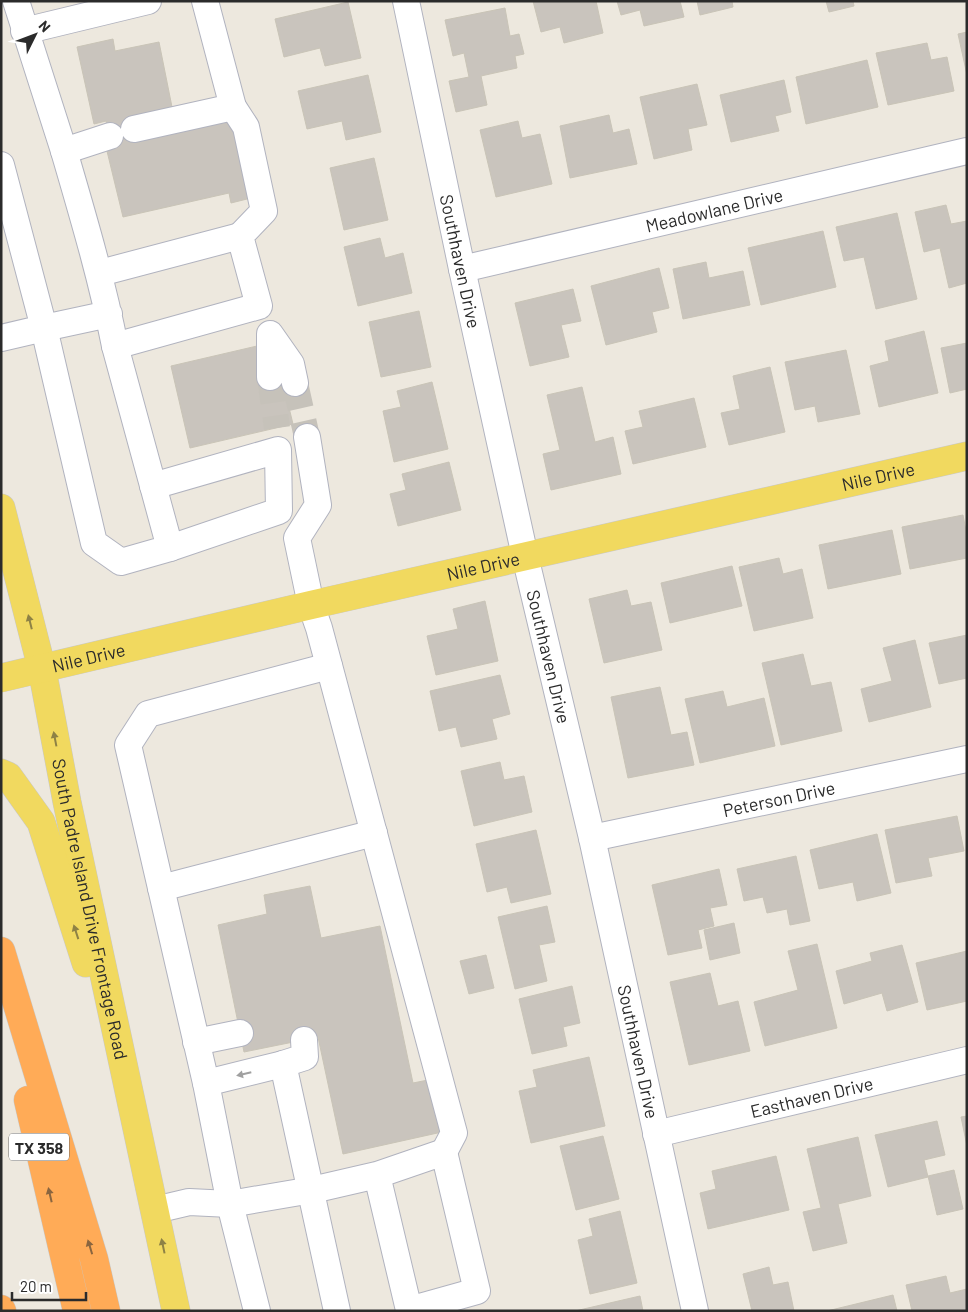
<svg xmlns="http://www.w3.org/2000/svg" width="968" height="1312" viewBox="0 0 968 1312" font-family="Barlow,sans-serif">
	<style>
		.building { fill: #c9c4bd; stroke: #c9c4b7 }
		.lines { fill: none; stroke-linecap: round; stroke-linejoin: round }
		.minor-tunnel { stroke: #c6c2ba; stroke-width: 26; stroke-dasharray: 26 13; stroke-linecap: butt }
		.minor-casing { stroke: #b1b3bf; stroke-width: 28 }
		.major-casing { stroke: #c8c8c8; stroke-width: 29 }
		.highway-casing { stroke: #c8c8c8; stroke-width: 29 }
		.minor { stroke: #fff; stroke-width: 26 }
		.major { stroke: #f1d95f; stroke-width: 28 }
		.highway { stroke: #ffab57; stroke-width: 28 }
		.oneway { fill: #8e8245 }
		.oneway2 { fill: #a0a0a0 }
		.oneway3 { fill: #8a653f }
		.labels { text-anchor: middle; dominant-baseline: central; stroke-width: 4; stroke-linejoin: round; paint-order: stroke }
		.shield { fill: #fff; stroke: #6b6b6b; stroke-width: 1 }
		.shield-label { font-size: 16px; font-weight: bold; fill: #2b2b2b }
		.street-label { font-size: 18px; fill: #2b2b2b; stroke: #fff }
	</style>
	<rect width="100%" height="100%" fill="#ede8de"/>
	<path class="building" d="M533,1H596L603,33L564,43L560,27L541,32Z
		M617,1H680L684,17L644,26L640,10L621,15Z
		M697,1H732L733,7L700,15Z
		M826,1H853L854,6L829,12Z
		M348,2L361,58L325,66L320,48L284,57L275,19Z
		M505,8L510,36L519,34L524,54L515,56L517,68L481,76L487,105L456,112L449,81L469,77L464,53L453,56L445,20Z
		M967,32V75L958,34Z
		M113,39L115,51L159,42L172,107L131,116L136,142L235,120L251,198L231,203L229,193L123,217L106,147L112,146L106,121L94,124L77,47Z
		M927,43L931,60L947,57L954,91L888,105L876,53Z
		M867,60L878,107L806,124L796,77Z
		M368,75L381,132L346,140L342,121L307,129L298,91Z
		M784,80L791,112L775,116L779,131L731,142L720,95Z
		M697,84L707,125L688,129L692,150L654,159L640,97Z
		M609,115L613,133L629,129L637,164L570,178L560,126Z
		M518,121L522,138L540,134L552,184L496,197L480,130Z
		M374,158L388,220L344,230L330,168Z
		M946,205L951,224L967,221V283L949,288L940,248L924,252L915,212Z
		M897,213L917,299L876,309L864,257L844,261L836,227Z
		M823,231L836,287L761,305L748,248Z
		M380,238L385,258L403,253L412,293L358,306L344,247Z
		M706,262L709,278L743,271L750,305L683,319L673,269Z
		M659,268L669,308L652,312L657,332L606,345L591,286Z
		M573,289L581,321L561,325L569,357L530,366L515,303Z
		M419,311L431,367L381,377L369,322Z
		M924,331L938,393L879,407L870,366L889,361L885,341Z
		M967,343V389L950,393L941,348Z
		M257,346L264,379L281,375L293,424L190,448L171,366Z
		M846,350L860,414L818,422L815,406L795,410L785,362Z
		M770,367L785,432L729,445L721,413L740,409L733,376Z
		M432,382L448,449L394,462L383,411L401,407L397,391Z
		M582,387L595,442L613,437L621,474L551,490L543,454L560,450L547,395Z
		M694,398L706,447L633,464L625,431L643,427L639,411Z
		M449,462L461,510L398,526L390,494L406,490L402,474Z
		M963,515L967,536V558L910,569L902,527Z
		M892,530L901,574L828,589L819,545Z
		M779,558L783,574L802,569L813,618L754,631L739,567Z
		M732,566L742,606L670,623L661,583Z
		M627,590L631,606L651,602L662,650L604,663L589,599Z
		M485,601L498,661L436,675L427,636L458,629L453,609Z
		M967,635V678L939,684L929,643Z
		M915,640L931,707L869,722L861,689L892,681L883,648Z
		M803,654L811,686L831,682L842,731L781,745L762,663Z
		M500,675L510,714L492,719L497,739L461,747L456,727L439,731L430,691Z
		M660,687L671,735L687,732L694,765L628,778L611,697Z
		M723,691L727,707L764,698L775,746L700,763L685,699Z
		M500,762L504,780L524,776L532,812L474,826L461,771Z
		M957,816L964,851L928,858L932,876L896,883L885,830Z
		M536,830L551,894L511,903L507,887L487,892L476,844Z
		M877,834L891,893L857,901L853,882L819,889L810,850Z
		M796,856L810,921L790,925L787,909L767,913L763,897L744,901L737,869Z
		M719,869L727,905L710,908L714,926L698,930L702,948L668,955L652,885Z
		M310,886L321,938L380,926L413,1083L433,1079L442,1132L343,1154L318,1037L244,1052L218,925L267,914L264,895Z
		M547,906L555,942L539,945L547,981L515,989L498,917Z
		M734,923L740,953L710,960L704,930Z
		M817,944L837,1028L765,1046L754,1002L798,990L788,951Z
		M902,945L918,1002L887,1011L882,993L844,1004L836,971L872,961L870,953Z
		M967,951V1001L927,1010L916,963Z
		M486,955L494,988L469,994L460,961Z
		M710,973L718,1006L738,1001L750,1051L689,1065L670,982Z
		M572,986L580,1023L563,1027L567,1046L532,1054L519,999Z
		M589,1057L605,1126L531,1143L519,1091L537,1087L533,1070Z
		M967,1116V1146L961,1117Z
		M937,1121L945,1155L924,1160L928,1177L888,1187L875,1135Z
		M603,1136L619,1199L576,1210L560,1146Z
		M858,1137L871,1196L838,1204L847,1243L813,1251L803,1212L821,1208L807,1149Z
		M776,1156L789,1210L708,1229L700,1193L716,1189L712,1171Z
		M954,1170L963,1209L937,1215L928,1176Z
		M620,1211L637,1283L590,1294L578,1240L593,1236L589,1219Z
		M769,1267L773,1285L788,1282L794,1311H752L743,1274Z
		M946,1276L950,1293L967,1289V1311H912L906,1285Z
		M893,1295L897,1311H827Z
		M640,1296L643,1311H575Z"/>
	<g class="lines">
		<path class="minor-tunnel" d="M270,377L277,428
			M295,383L307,437"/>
		<defs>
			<g id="minor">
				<path d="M16,1L64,151L110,136"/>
				<path id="s1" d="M406,1L462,269L525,556L592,838L695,1311"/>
				<path d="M24,31L148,1"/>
				<path d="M134,129L233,107L205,1"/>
				<path d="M64,151C83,216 102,280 115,346L170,548L121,562L94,543L44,328L109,314"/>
				<path d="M1,165L44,328L1,338"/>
				<path id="s2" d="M462,269L967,151"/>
				<path d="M100,273L240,236"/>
				<path d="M115,346L259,306L240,236L264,211L246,127L233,107"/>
				<path d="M270,377V334L291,364L295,383"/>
				<path d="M307,437L318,505L297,538L311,605L319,628L454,1133L444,1152"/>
				<path d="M153,486L278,450L279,511L170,548"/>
				<path id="s3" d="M592,838L967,759"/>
				<path d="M161,888L374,833"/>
				<path d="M196,1042L240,1033"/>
				<path d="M283,1064L337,1311"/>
				<path d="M206,1083L283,1064L305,1057L304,1040"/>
				<path id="s4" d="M656,1134L967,1060"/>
				<path d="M155,1210L189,1202L230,1204L312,1190L377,1175L444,1152L477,1291L409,1310L377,1175"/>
				<path d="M257,1311L230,1204L206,1083L128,745L148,714L329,666"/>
			</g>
			<g id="major">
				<path id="s5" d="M1,508L42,669L67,802L176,1311"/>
				<path id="s6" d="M1,678L311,605L967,456"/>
				<path d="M1,773L8,776L41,822L86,963"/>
			</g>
			<path id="highway" d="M1,951L94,1259L106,1311
				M28,1100L77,1311
				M1,1309L2,1311"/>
		</defs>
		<use href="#minor" class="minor-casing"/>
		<use href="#major" class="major-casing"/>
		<use href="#highway" class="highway-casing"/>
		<use href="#minor" class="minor"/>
		<use href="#major" class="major"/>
		<use href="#highway" class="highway"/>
	</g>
	<defs><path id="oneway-solid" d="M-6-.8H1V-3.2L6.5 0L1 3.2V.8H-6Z" transform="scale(1.25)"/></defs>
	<g class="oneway">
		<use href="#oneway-solid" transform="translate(30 622) rotate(-104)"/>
		<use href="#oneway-solid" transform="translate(55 739) rotate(-101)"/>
		<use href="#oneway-solid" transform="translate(76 932) rotate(-108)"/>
		<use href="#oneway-solid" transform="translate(163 1246) rotate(-102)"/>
	</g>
	<use class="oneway2" href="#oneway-solid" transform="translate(244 1074) rotate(167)"/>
	<g class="oneway3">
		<use href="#oneway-solid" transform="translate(50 1195) rotate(-103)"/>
		<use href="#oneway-solid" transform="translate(90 1247) rotate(-107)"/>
	</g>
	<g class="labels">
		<rect class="shield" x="9" y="1133.5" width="60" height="27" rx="4"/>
		<g class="shield-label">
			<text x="39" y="1147">TX 358</text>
		</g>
		<g class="street-label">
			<text stroke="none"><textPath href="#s2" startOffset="259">Meadowlane Drive</textPath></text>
			<text stroke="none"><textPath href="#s1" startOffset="266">Southhaven Drive</textPath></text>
			<text stroke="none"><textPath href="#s6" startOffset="900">Nile Drive</textPath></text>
			<text stroke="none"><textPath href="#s6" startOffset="495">Nile Drive</textPath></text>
			<text stroke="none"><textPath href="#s1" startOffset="671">Southhaven Drive</textPath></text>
			<text stroke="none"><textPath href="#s6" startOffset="90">Nile Drive</textPath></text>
			<text stroke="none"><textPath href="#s3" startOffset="191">Peterson Drive</textPath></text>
			<text stroke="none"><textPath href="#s5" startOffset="411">South Padre Island Drive Frontage Road</textPath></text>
			<text stroke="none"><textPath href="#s1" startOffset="1076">Southhaven Drive</textPath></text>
			<text stroke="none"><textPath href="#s4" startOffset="160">Easthaven Drive</textPath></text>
		</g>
	</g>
	<rect width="968" height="1312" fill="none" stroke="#2b2b2b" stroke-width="5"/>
	<g transform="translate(35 35) rotate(48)" stroke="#ffffff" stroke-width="4" paint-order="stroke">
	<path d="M0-4L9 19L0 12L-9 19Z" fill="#2b2b2b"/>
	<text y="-8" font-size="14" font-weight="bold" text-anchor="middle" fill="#2b2b2b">N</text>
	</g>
	<path d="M12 1292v8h74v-8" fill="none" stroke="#2b2b2b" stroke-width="2.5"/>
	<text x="20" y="1292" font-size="15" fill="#2b2b2b" stroke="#ffffff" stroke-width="4" paint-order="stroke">20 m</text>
</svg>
